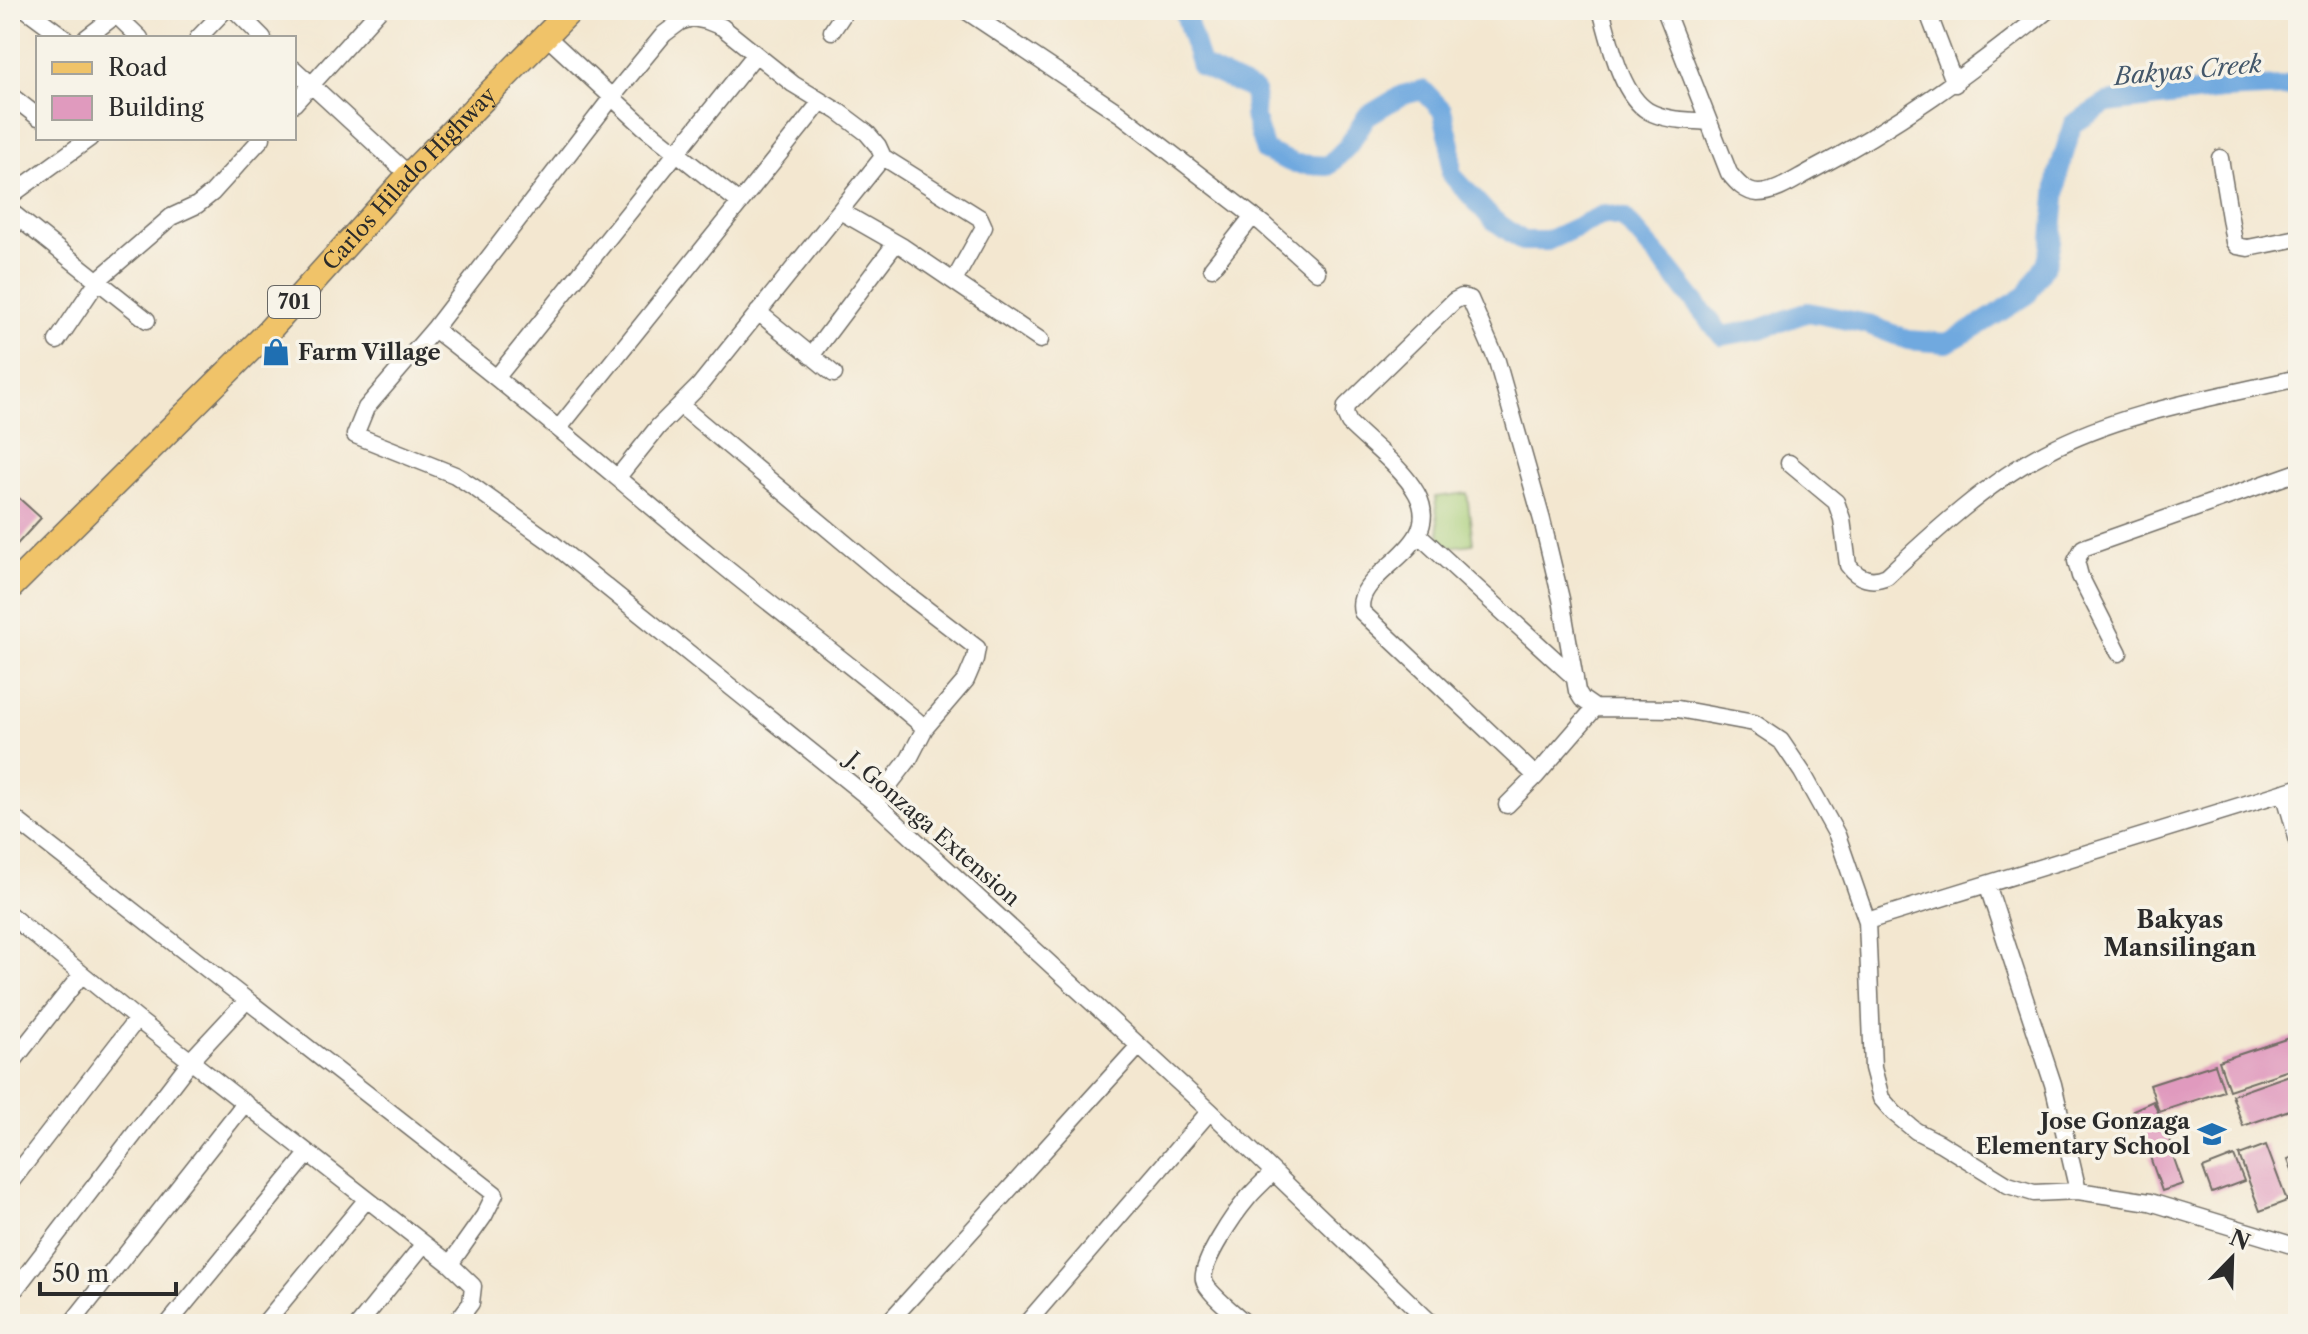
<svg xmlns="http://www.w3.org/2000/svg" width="2308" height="1334" viewBox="0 0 2308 1334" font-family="'Libre Caslon Text',serif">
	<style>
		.pitch { fill: #a6cd77; stroke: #687c51; stroke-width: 2 }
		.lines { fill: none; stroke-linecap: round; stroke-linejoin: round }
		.canal { stroke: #6fa9df; stroke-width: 20 }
		.building { fill: #e09abe }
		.street-casing { stroke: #716d65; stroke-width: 19 }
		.primary-casing { stroke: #716d65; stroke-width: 27 }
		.street { stroke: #fff; stroke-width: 16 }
		.primary { stroke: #f0c369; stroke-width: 24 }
		.labels { text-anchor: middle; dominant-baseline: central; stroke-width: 7; stroke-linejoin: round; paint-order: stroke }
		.shield { fill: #f7f3e8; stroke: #686764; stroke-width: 2 }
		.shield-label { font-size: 20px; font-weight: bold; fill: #2b2b2b }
		.street-label { font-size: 22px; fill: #2b2b2b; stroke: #f7f3e8 }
		.poi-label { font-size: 22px; font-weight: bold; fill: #2b2b2b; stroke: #f7f3e8; text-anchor: start }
		.water-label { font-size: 24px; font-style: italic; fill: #43576a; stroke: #f7f3e8 }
		.neighbourhood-label { font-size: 24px; font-weight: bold; fill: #2b2b2b; stroke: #f7f3e8 }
	</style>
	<rect width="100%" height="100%" fill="#f7f3e8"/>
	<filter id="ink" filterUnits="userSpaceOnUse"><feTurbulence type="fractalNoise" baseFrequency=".0125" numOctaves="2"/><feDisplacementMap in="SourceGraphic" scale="16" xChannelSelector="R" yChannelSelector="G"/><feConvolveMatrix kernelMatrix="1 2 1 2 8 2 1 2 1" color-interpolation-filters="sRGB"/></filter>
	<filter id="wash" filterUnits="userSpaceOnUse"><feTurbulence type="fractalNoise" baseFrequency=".006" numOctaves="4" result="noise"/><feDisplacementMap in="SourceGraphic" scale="32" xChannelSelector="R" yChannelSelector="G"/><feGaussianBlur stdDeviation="1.8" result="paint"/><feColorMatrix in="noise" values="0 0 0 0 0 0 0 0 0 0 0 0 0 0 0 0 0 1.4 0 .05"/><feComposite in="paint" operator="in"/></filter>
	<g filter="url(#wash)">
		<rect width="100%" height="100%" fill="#f3e7d0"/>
		<path class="pitch" d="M1467,493L1473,544L1441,548L1435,497Z"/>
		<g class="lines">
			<path class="canal" d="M1184,10L1201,66L1255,91L1254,116L1265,151L1295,164L1328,166L1348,146L1367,116L1402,95L1423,90L1442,110L1451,145V174L1492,219L1523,241H1547L1605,214L1624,218L1668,268L1722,336L1760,329L1808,312L1867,324L1908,340L1947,343L1976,327L2027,295L2047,262L2052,241L2058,174L2073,124L2107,103L2221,90L2284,87L2298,81"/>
		</g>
		<g id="blocks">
			<path class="building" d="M10,490L41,518L10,552Z
				M2298,1035V1067L2229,1090L2219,1061Z
				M2215,1064L2224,1091L2159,1112L2150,1085Z
				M2298,1072V1107L2243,1126L2232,1095Z
				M2153,1101L2172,1144L2152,1152L2133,1110Z
				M2266,1145L2287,1201L2260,1211L2239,1155Z
				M2171,1150L2183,1184L2162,1191L2150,1157Z
				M2298,1155V1186L2288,1159Z
				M2234,1156L2244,1181L2212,1193L2203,1168Z"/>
		</g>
	</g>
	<g filter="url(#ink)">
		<use href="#blocks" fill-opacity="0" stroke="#716d65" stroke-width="2"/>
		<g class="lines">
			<defs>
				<path id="street" d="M27,10L65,38
					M111,10L140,38
					M235,10L263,38
					M965,10L1119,113L1263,224L1317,272
					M1601,10C1610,40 1620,94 1648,111C1666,121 1689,120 1709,122
					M1665,10L1729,173C1737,183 1745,192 1758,193C1776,193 1794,180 1809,172C1898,126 1970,72 2048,10
					M1927,10L1955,84
					M832,31L846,10
					M545,35L643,126L740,203
					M86,38L116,15
					M198,38L225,10
					M294,69L409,175
					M10,95L38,117
					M294,104L379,10
					M2220,158L2234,242L2237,246L2248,248L2298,238
					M10,196L90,138
					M10,211L147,320
					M840,211L903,247L1040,340
					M1212,268L1253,216
					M954,281L984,227L980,218L883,157L878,146L867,133L839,112L793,84L722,27L707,21L692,18L680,22L664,34L613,96L434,329L366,408L355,435L455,475L475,488L552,543L875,803L1210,1111L1432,1324
					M758,312L834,374
					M434,329C531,403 622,483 716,560C785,617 858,669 925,728
					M57,341L99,279L171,217L197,205L212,193L262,138
					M811,356L896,243
					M497,377L755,55
					M680,405L895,585L977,648L975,659L966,680L925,728L909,759L875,803
					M559,428L820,103
					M1789,463L1836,502L1842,519L1848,565C1858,579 1872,583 1887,576C1933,533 1989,481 2046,452C2123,411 2214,398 2298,378
					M618,477L658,427L699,386L883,157
					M1419,535L1575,678
					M2119,653L2080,576L2076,561L2083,548L2298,472
					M1536,776L1362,612C1351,571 1447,551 1417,494C1402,467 1371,445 1349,423L1345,414L1346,406L1454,301L1462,297L1470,299L1497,361L1542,520L1561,599L1577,691L1582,699L1595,708L1678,709L1754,723L1781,741L1802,772L1837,835L1867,921L1873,1068L1881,1098L1894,1113L1916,1131L1940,1143L2008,1185L2034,1193L2078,1191L2150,1202L2298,1247
					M2284,792L2298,841
					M1507,805L1536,776L1595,708
					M10,815L495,1194L484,1216L450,1264
					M1987,884L2053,1084L2078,1191
					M10,915L137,1019L450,1264L473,1286L471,1303L455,1324
					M1867,921L2298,788
					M10,1065L82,974
					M10,1183L137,1019
					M10,1296L192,1059L246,1001
					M71,1324L245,1103
					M168,1324L308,1154
					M264,1324L367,1199
					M359,1324L423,1245
					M887,1324L1139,1046
					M1026,1324L1210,1111
					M1246,1324C1237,1315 1206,1292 1204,1280C1200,1263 1236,1212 1247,1199C1255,1189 1265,1181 1273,1172"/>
				<g id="primary">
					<path id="s1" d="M10,588L264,336L409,175L571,10"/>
				</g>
			</defs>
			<use href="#street" class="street-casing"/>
			<use href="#primary" class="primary-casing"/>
			<use href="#street" class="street"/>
			<use href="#primary" class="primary"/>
		</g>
	</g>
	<defs>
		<symbol id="shop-bare" viewBox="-9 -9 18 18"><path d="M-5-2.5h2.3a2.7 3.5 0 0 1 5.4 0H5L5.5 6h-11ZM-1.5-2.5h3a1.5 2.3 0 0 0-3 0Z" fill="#1f6fb2" stroke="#f7f3e8" stroke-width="2.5" paint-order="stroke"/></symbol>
		<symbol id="school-bare" viewBox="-9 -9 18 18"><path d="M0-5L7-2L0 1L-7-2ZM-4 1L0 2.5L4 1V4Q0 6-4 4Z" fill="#1f6fb2" stroke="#f7f3e8" stroke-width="2.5" paint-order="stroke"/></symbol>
	</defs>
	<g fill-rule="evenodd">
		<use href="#shop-bare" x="256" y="332" width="40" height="40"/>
		<use href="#school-bare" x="2192" y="1114" width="40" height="40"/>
	</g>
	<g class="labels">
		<rect class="shield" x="268" y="286" width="52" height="32" rx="6"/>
		<g class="shield-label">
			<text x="294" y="302">701</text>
		</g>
		<g class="street-label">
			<text stroke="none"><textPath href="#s1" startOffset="572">Carlos Hilado Highway</textPath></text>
			<text transform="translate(933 829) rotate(41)">J. Gonzaga Extension</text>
		</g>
		<g class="poi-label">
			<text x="298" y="352">Farm Village</text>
			<text x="2190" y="1121" text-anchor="end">Jose Gonzaga<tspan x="2190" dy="25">Elementary School</tspan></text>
		</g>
		<g class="water-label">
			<text transform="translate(2188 70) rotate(-5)">Bakyas Creek</text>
		</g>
		<g class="neighbourhood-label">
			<text x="2180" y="919">Bakyas<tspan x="2180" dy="28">Mansilingan</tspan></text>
		</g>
	</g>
	<rect width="2308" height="1334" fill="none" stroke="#f7f3e8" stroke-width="40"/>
	<rect x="36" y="36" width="260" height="104" fill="#f7f3e8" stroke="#a5a39c" stroke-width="2"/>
	<rect x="52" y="62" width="40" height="12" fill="#f0c369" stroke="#a5a39c" stroke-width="2"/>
	<text x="108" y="76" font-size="24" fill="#2b2b2b">Road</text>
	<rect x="52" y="96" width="40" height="24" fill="#e09abe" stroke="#a5a39c" stroke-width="2"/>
	<text x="108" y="116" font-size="24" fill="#2b2b2b">Building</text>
	<g transform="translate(2232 1258) rotate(23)" stroke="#f7f3e8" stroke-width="6" paint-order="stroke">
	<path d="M0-6L14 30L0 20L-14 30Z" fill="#2b2b2b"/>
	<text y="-12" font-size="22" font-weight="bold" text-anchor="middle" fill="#2b2b2b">N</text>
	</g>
	<path d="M40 1282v12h136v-12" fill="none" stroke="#2b2b2b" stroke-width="4"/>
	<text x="52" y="1282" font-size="24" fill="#2b2b2b" stroke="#f7f3e8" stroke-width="6" paint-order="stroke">50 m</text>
</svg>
